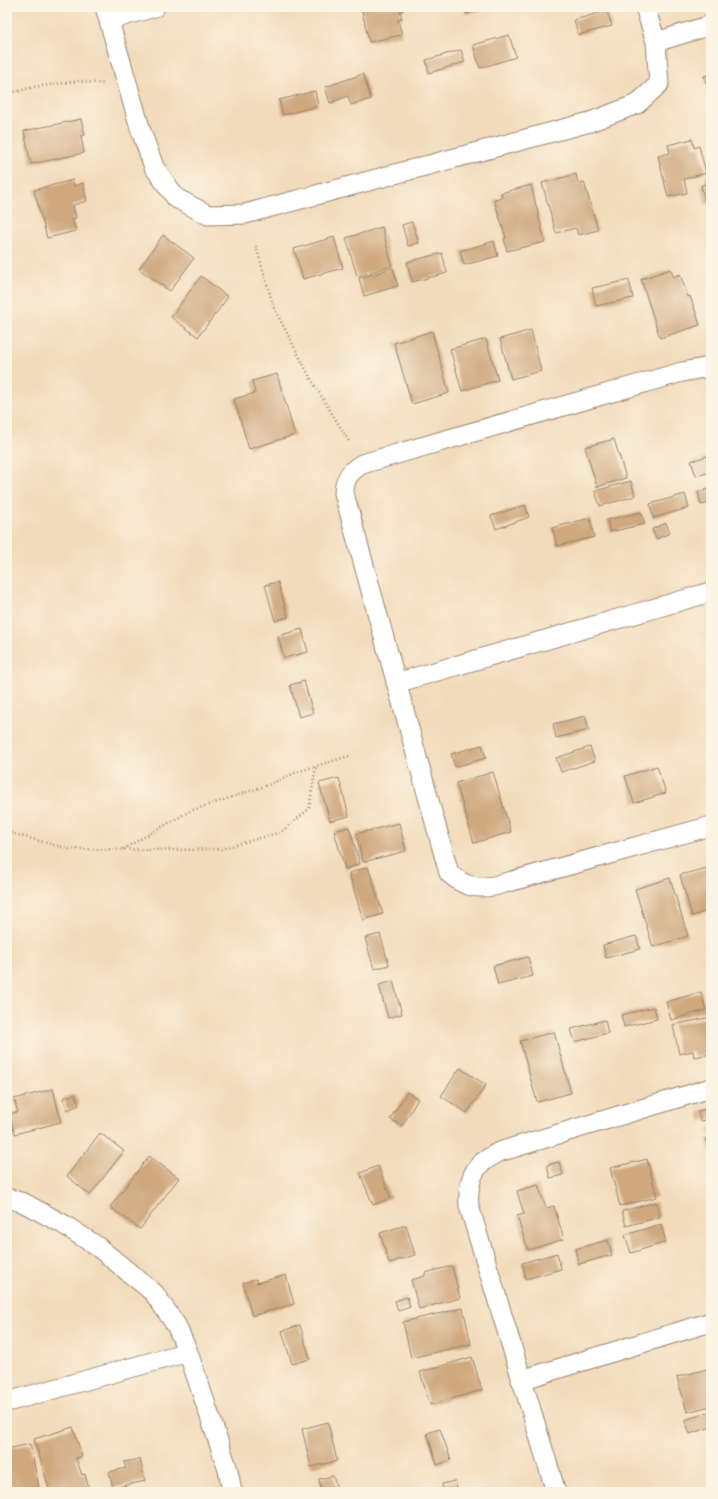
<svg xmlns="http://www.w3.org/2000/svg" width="718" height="1499" viewBox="0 0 718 1499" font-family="'Architects Daughter',sans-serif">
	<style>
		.building { fill: #cfa87e }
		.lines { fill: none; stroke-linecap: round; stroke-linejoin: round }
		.minor-casing { stroke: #96826c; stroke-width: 21 }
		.path { stroke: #96826c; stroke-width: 2.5; stroke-dasharray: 1 3; stroke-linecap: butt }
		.minor { stroke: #fff; stroke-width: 19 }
	</style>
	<rect width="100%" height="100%" fill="#fcf5e5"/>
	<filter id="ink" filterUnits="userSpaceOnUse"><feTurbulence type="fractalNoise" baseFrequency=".025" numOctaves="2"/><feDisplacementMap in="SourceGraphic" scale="8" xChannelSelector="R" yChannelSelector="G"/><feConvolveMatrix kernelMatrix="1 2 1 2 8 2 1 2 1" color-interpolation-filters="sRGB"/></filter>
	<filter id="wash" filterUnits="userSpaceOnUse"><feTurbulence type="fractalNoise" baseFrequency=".012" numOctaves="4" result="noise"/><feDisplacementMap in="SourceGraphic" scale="16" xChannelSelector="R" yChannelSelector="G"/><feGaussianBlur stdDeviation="0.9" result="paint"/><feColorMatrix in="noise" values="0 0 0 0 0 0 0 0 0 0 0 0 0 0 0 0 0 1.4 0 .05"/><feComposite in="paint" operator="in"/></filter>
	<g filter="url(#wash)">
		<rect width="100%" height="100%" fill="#f2dbbb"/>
		<g id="blocks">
			<path class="building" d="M361,7H402L403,11H400L402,19L398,20L402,35L369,42Z
				M464,7H490L466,14Z
				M607,11L612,26L578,35L574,20Z
				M509,35L516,57L480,68L473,45Z
				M461,50L465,62L429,73L426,60Z
				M363,74L371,99L351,105L348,96L330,103L325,87Z
				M711,74V96L704,76Z
				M315,91L318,106L283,115L279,100Z
				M81,119L85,135L81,136L84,153L31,164L24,131Z
				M692,139L694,148L699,146L706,173L684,179L687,193L668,197L658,156L670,153L668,145Z
				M576,174L578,183L584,182L598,230L578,235L576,228L556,233L542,183Z
				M711,177V203L705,204L701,185L707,184L705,178Z
				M73,180L74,186L83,183L87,201L73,205L76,218L72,219L76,231L47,238L34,190Z
				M531,185L545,242L507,251L504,238H506L494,200L502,198L501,193Z
				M412,222L419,243L408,246L402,225Z
				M382,227L392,266L357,276L346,238Z
				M163,235L194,258L170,291L139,269Z
				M334,237L343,268L303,279L294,249Z
				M494,241L498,256L464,265L460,251Z
				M442,253L447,273L412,282L407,262Z
				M393,268L398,286L364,296L359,278Z
				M671,269L673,277L680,274L688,297L690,296L700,325L660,338L641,279Z
				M201,276L228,297L198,337L171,317Z
				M629,280L633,298L596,306L592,288Z
				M531,330L541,371L511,379L500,339Z
				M432,331L449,393L412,404L394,343Z
				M486,339L498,380L462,391L450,349Z
				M277,374L295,435L249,449L234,399L255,393L252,381Z
				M614,439L626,478L597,487L585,447Z
				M711,455V472L696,476L691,461Z
				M631,481L635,496L600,506L595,491Z
				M711,488V503L701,505L698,492Z
				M685,494L689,508L653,518L650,504Z
				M525,505L529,517L496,529L491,516Z
				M641,512L645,524L610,532L607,520Z
				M590,518L594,537L557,546L552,528Z
				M666,523L670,533L656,539L652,529Z
				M278,582L288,617L275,621L265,585Z
				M302,629L308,652L284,658L278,636Z
				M304,681L313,713L299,717L290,685Z
				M585,716L589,730L556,738L553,724Z
				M482,745L486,758L455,767L451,754Z
				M590,747L595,761L561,772L556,758Z
				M657,766L666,793L634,803L625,776Z
				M493,772L511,832L474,843L456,783Z
				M339,778L349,816L330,821L319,783Z
				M399,823L406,851L363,862L356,834Z
				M349,827L360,864L345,869L334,831Z
				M368,867L383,914L363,920L349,873Z
				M711,867V910L692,916L680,875Z
				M670,878L688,936L653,947L635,889Z
				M380,934L389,965L374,969L365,938Z
				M636,936L640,949L606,958L603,945Z
				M528,957L533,976L498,985L493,966Z
				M393,981L402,1014L388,1018L379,985Z
				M701,992L706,1010L671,1020L666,1002Z
				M654,1007L657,1019L624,1027L621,1015Z
				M711,1017V1054L694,1057L693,1051L679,1054L673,1025Z
				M605,1020L608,1033L575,1042L571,1029Z
				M554,1032L571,1093L537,1102L520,1041Z
				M460,1068L486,1085L467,1113L441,1096Z
				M53,1089L61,1122L15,1134L9,1114L18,1112L14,1099Z
				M407,1092L418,1099L402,1126L390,1119Z
				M75,1094L79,1105L68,1110L63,1098Z
				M711,1108V1119L700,1121L698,1111Z
				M711,1127V1157L705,1139L710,1138L708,1128Z
				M100,1133L124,1151L90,1195L67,1176Z
				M149,1156L179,1178L140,1229L110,1207Z
				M647,1159L657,1197L620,1206L610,1168Z
				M559,1162L563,1175L550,1178L547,1165Z
				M378,1166L391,1198L373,1205L360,1173Z
				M538,1185L546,1208L554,1206L564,1239L528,1250L517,1216L524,1214L517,1191Z
				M656,1202L660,1217L626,1226L622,1211Z
				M661,1224L666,1242L631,1253L625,1235Z
				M406,1225L415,1255L389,1263L380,1233Z
				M608,1240L612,1255L579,1264L575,1249Z
				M557,1253L561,1269L526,1279L522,1263Z
				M452,1266L460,1298L419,1309L411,1280L425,1276V1273Z
				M286,1275L294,1304L252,1316L243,1283L256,1279L257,1283Z
				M407,1297L410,1307L398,1311L395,1301Z
				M463,1308L471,1344L411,1358L403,1322Z
				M300,1325L310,1359L292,1364L282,1331Z
				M472,1357L482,1390L430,1405L420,1372Z
				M711,1368V1406L687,1412L677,1377Z
				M711,1411V1427L690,1434L685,1420Z
				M328,1422L337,1461L311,1467L302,1429Z
				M73,1427L82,1456L76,1458L82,1475L85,1474L89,1489L78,1492H50L34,1439Z
				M440,1429L451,1460L437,1465L427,1433Z
				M30,1444L40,1492H7V1449Z
				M140,1459L145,1481L113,1488L109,1472L126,1468L124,1462Z
				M333,1476L338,1492H322L319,1479Z
				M455,1481L458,1492H444L442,1484Z"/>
		</g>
	</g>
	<g filter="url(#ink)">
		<use href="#blocks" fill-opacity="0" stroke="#96826c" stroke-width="1"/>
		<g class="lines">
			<defs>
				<path id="minor" d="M105,7L141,131L154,167L176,198L208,215L245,214L590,122L637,104L659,84L656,42L645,7
					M109,20L155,7
					M656,42L711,25
					M711,370L704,368L682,372L362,464C350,471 344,479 344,493L449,873C463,886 475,889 494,886L711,826
					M396,683L711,592
					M7,1198L24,1203L63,1224L98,1247L154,1293L176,1325L188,1352L228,1470L232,1492
					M521,1380L711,1322
					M7,1402L188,1352
					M556,1492L469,1206C468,1191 470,1172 483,1162C488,1158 494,1155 499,1152L711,1088"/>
			</defs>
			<use href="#minor" class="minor-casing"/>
			<path class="path" d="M7,94L34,87L79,81L105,84
				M256,246L274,308L311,379L350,443
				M7,832L69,849L178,850L221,849L281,832L309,809L316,766L349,756
				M123,849L190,811L268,785L297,772L316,766"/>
			<use href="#minor" class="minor"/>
		</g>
	</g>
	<rect width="718" height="1499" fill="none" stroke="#fcf5e5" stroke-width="24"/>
</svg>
